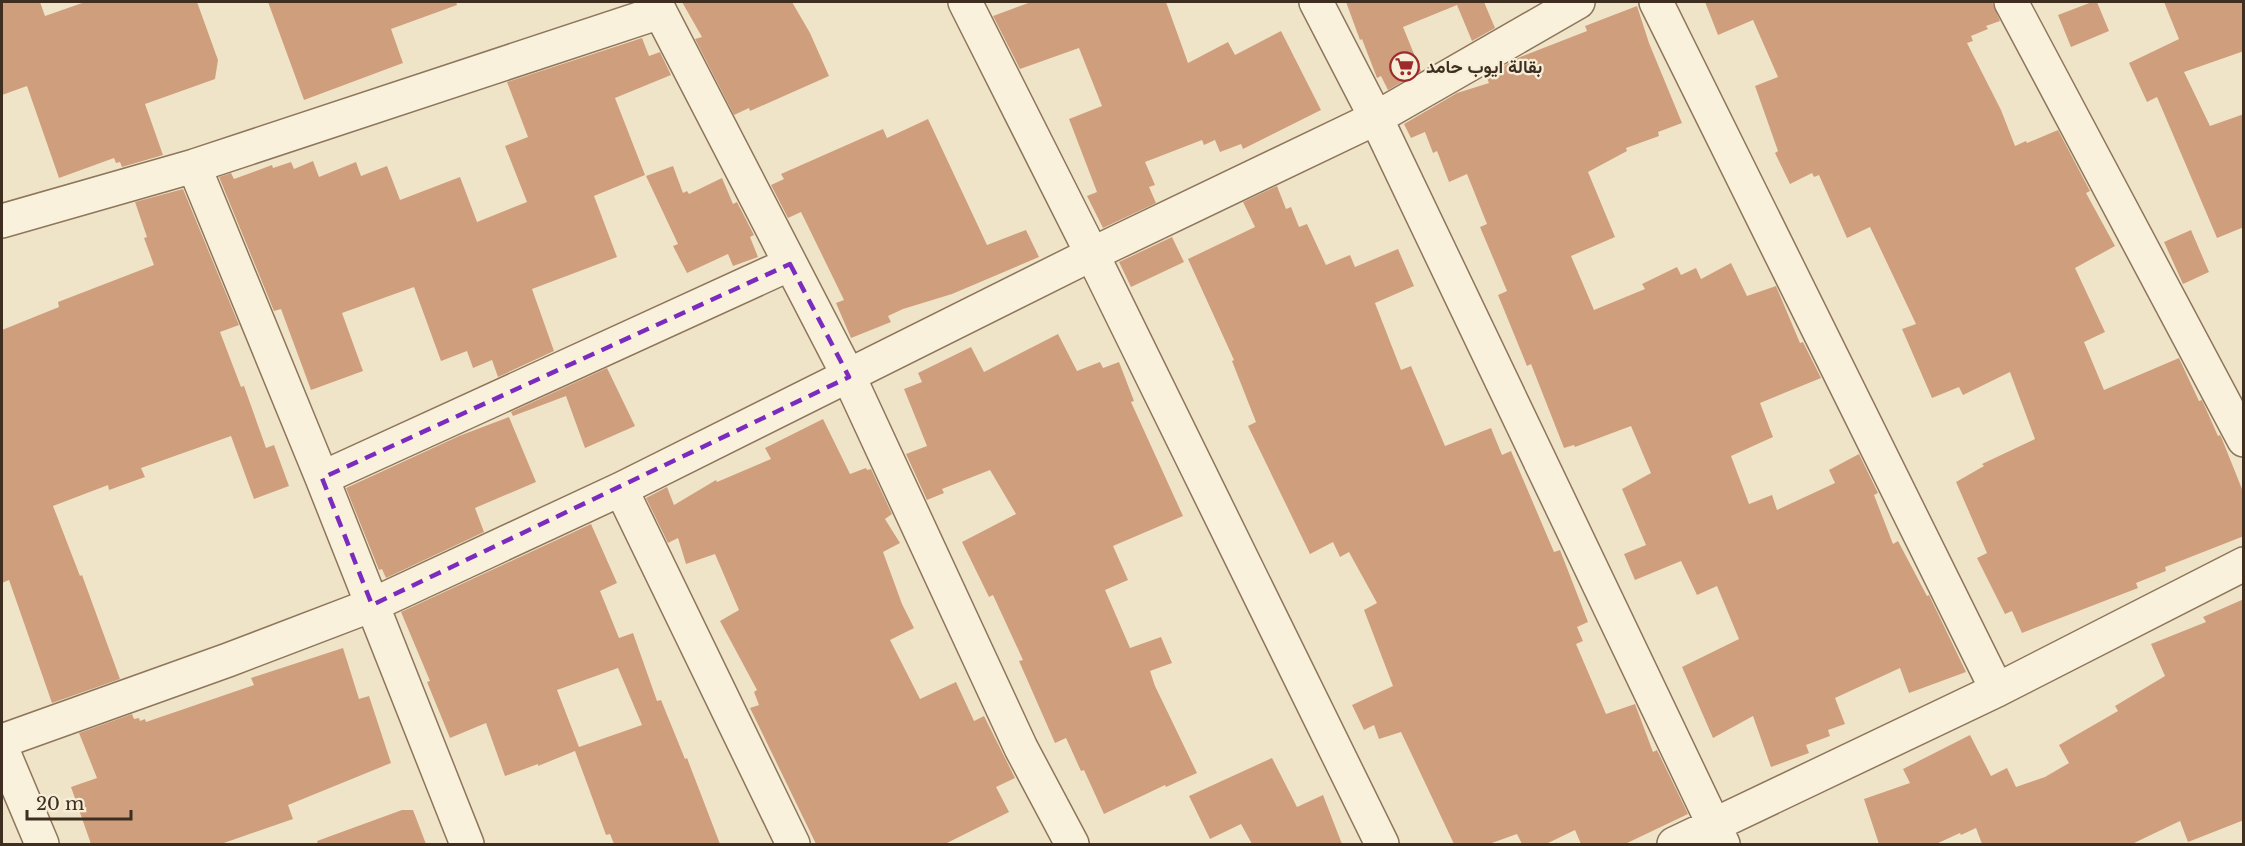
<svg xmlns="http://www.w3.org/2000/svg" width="2245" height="846" viewBox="0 0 2245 846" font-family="'Libre Baskerville',Vazirmatn,serif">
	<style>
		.building { fill: #cf9f7d; fill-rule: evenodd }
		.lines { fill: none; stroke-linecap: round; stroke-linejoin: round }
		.minor-casing { stroke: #8d765c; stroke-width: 36 }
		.minor { stroke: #faf1dc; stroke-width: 33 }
		.marked { fill: none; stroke: #7b2cbf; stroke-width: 4.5; stroke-dasharray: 12 8; stroke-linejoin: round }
		.labels { text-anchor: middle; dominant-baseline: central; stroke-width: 4.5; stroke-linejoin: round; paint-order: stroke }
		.poi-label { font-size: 18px; font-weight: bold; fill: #3d2e20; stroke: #f7eed8; text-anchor: start }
	</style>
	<rect width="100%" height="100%" fill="#f0e4c8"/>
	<path class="building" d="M2,2H40L45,16L85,2H197L218,60L215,79L145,104L163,155L122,167L120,162L116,163L114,158L59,178L27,86L2,95Z
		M268,2H456L457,5L391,29L403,63L304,100Z
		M682,2H792L810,33L829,76L750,111L749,108L734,115L695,39L702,37Z
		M1031,2H1166L1188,63L1228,42L1235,55L1281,31L1321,110L1243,149L1241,144L1220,152L1215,140L1204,145L1202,140L1145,162L1155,185L1149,187L1156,203L1103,228L1087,196L1097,192L1069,119L1102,106L1079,48L1020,69L993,16Z
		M1346,2H1484L1495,28L1472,41L1457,5L1403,27L1421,71L1388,90L1381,76L1377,78L1362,39L1360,40Z
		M1705,2H1992L2000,21L1986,26L1988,29L1971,36L1973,41L1967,43L2001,110L2015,146L2026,141L2027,143L2058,130L2090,191L2086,193L2115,246L2075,268L2105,332L2084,342L2104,390L2179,358L2199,401L2202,400L2218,436L2220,435L2222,439L2244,494V536L2165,567L2166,571L2136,583L2138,588L2022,633L2012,611L2005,614L1977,558L1987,553L1956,482L1984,466L1982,464L2035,439L2010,372L1963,395L1959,387L1932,398L1902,329L1916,324L1870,227L1847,238L1819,175L1814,177L1812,173L1790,184L1775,153L1778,151L1755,86L1778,77L1753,20L1718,35Z
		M2092,2H2097L2109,31L2071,47L2058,15Z
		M2164,2H2244V51L2184,72L2210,126L2244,114V227L2217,238L2157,97L2147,102L2129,63L2179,39Z
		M1637,6L1649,43L1682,123L1658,132L1659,136L1626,148L1627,151L1588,172L1615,237L1571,256L1594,310L1645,289L1642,284L1677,267L1681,275L1696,268L1701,279L1731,263L1747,296L1776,286L1800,343L1803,342L1821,378L1760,403L1773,437L1731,456L1749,504L1772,495L1777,510L1835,483L1829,470L1859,454L1878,493L1874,495L1893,544L1898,541L1927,596L1929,595L1966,672L1909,693L1900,668L1835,698L1845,724L1828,730L1830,736L1806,745L1809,753L1771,767L1753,716L1713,738L1682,667L1739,639L1717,586L1697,595L1681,561L1635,580L1624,554L1646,545L1622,489L1651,473L1631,426L1575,447L1574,445L1564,448L1531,364L1527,366L1498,295L1507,291L1480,227L1487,224L1467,174L1449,182L1437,151L1433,153L1425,132L1411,138L1404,124L1457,93L1489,83L1486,76L1520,57L1587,31L1585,26Z
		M642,38L649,56L660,52L671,75L615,98L645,175L594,196L617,257L532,289L554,351L498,377L492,360L473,368L467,351L441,361L414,287L342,313L363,371L311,390L281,309L274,311L219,177L231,173L234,179L272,165L273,168L291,162L294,169L313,161L319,177L356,162L361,176L387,166L400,200L460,177L477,222L527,202L505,146L528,137L507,82Z
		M928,119L987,245L1026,230L1039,257L952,294L903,309L888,316L891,322L851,338L836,303L844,300L801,212L788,218L771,185L784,179L781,174L883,129L887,138Z
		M673,166L683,193L687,191L689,194L722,178L733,204L737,202L754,235L750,237L758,257L733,266L728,254L687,273L673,246L678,244L646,176Z
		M1277,186L1286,209L1291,207L1299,227L1307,224L1326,265L1350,255L1355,267L1398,249L1414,286L1375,303L1401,370L1411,366L1445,446L1491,428L1502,455L1511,451L1554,552L1560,550L1588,622L1577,627L1583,641L1576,644L1606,714L1635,704L1653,752L1657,750L1688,814L1625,844H1581L1575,830L1546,844H1522L1517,834L1489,844H1454L1401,732L1379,739L1374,725L1364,730L1352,705L1393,686L1364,610L1377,603L1349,552L1340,557L1333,542L1310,554L1248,426L1256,422L1232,361L1234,360L1188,259L1255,227L1243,202Z
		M183,189L239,325L220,332L241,387L244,386L266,448L274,445L289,486L254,499L231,436L141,468L145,477L109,490L108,485L53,506L80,576L82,575L120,679L52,703L9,580L2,583V330L59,307L58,302L154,265L144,238L147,237L135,202Z
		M2191,230L2209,272L2183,284L2164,242Z
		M1172,237L1184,262L1131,287L1119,262Z
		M1058,334L1077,371L1100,362L1103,368L1119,362L1134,401L1131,402L1183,516L1113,546L1128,580L1105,590L1130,648L1161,637L1172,663L1150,671L1155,686L1197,773L1166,787L1165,785L1104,814L1084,770L1081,771L1066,738L1055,743L1019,661L1023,660L993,595L989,597L962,542L1016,514L990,470L942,489L944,493L927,500L906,454L927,446L904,389L922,382L918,373L971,347L984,372Z
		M607,368L635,426L585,448L566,396L513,416L511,412Z
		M509,417L536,482L475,508L484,532L386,578L382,569L379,570L346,488L459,436Z
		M823,419L850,474L866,468L867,470L871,469L892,514L885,519L900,543L883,552L902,604L914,628L890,640L920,699L956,682L974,721L984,716L1015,778L996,787L1009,812L945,844H816L750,708L759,705L754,692L757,690L720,621L739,610L715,554L686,564L678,538L668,543L646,498L667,487L674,505L716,480L717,482L771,459L765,448Z
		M591,524L617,583L600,591L619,638L633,633L657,701L661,700L685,759L687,758L720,844H614L610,834L606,835L575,751L538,766V764L505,776L486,723L450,738L427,682L430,681L401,612ZM618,668L642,725L579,747L557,690Z
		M2244,599V820L2188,842L2180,821L2132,844H1982L1976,828L1961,835L1960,833L1936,844H1879L1864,799L1910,783L1903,769L1970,735L1991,776L2007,768L2016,787L2045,777L2069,763L2059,745L2118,711L2115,706L2165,676L2151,644L2206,622L2203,617Z
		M343,648L359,699L369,696L391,763L288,805L293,819L221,844H91L71,787L97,778L79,733L132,714L134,719L139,718L140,721L145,719L146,722L254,685L251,678Z
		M1272,758L1297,807L1323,795L1342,844H1252L1241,824L1210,839L1189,796Z
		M402,810H413L426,844H318L317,841Z"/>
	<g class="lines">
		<defs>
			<path id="minor" d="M655,2L849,377L1021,748L1072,844
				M965,2L1092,254L1382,844
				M1316,2L1376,118L1723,844
				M1656,2L1997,690
				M2011,2L2244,440
				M194,166L322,478L467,844
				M2,221L194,166L660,12
				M322,478L790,264
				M621,489L793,844
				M2,741L228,660L372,605L621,489L1092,254L1376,118L1578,2
				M2,749L42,844
				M1674,844L1997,690L2244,564"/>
		</defs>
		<use href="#minor" class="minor-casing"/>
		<use href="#minor" class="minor"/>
	</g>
	<path class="marked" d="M790,264L849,377L372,605L322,478Z"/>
	<defs>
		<symbol id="supermarket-ring" viewBox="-11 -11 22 22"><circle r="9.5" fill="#f7eed8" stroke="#9e2a2b" stroke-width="1.5"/><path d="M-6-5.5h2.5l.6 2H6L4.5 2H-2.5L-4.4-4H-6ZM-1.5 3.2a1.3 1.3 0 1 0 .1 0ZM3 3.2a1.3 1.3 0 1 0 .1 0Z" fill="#9e2a2b"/></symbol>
	</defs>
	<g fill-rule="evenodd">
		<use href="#supermarket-ring" x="1388" y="50" width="33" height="33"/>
	</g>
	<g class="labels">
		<g class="poi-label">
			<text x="1426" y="67">بقالة ايوب حامد</text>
		</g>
	</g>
	<rect width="2245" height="846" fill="none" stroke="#3d2e20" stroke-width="6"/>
	<path d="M27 810v9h104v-9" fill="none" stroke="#3d2e20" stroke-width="3"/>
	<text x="36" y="810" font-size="18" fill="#3d2e20" stroke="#f7eed8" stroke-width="4.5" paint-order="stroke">20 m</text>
</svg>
